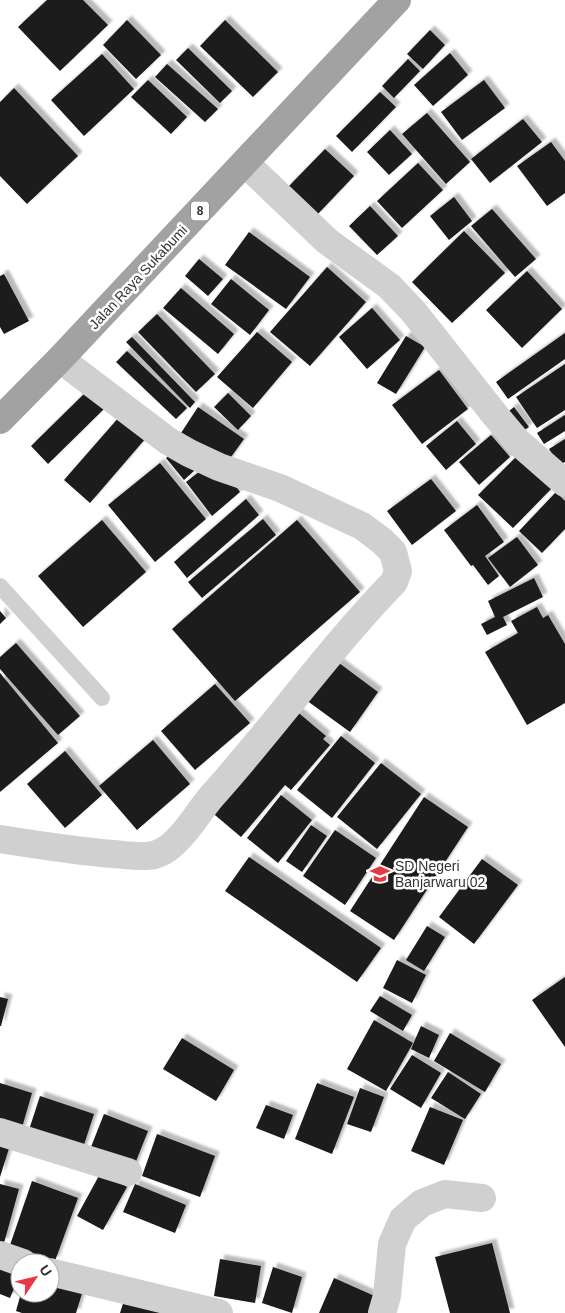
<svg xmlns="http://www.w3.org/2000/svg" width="565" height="1313" viewBox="0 0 565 1313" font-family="Arial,sans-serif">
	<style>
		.building { fill: #1a1a1a; filter: url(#shadow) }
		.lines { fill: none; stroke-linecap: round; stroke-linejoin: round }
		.service { stroke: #d0d0d0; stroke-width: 16 }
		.minor { stroke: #d0d0d0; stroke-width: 28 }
		.trunk { stroke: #a2a2a2; stroke-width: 28 }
		.labels { text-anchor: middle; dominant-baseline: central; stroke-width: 5; stroke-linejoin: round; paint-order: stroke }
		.shield { fill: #fff; stroke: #707070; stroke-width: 1 }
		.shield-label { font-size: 12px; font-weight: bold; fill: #333 }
		.street-label { font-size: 14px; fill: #333; stroke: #fff }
		.poi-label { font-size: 14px; fill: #333; stroke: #fff; text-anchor: start }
	</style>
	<defs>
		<filter id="shadow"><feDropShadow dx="4.5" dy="-4.5" stdDeviation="1" flood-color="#0004"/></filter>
	</defs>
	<rect width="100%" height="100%" fill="#fff"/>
	<path class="building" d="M47,0H83L108,25L60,71L18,27Z
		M127,20L161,55L136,79L103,45Z
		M225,20L278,72L253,97L200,46Z
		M430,30L445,45L423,69L407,54Z
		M188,48L232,91L220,103L176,60Z
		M450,53L468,75L433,106L414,85Z
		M102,54L134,89L84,136L51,100Z
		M408,59L420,71L394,98L382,86Z
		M167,64L218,109L205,122L155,77Z
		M148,80L187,117L171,134L131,97Z
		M484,80L505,108L462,140L441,112Z
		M14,88L78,156L27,204L0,176V102Z
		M380,92L396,107L352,152L336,136Z
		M427,113L470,162L446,184L402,134Z
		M523,119L542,142L490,183L471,159Z
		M390,130L412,154L389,175L367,152Z
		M551,142L565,161V193L547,206L517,166Z
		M325,149L354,176L317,215L288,187Z
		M418,163L443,190L402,228L377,201Z
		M454,197L472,221L449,240L430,216Z
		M370,206L398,236L377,255L349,226Z
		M492,209L536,259L515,277L471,226Z
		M464,231L505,273L452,323L412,282Z
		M249,232L310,277L286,309L225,265Z
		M199,259L223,279L208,296L185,276Z
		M327,267L366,302L310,366L270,332Z
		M527,271L562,309L522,348L486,310Z
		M4,274L29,321L4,334L0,327V276Z
		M231,279L269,310L250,335L211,304Z
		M181,288L234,334L218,354L163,308Z
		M372,308L400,340L367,369L339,337Z
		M157,314L215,374L196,392L138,332Z
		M257,332L292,362L253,408L217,377Z
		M565,333V359L508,399L496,382Z
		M406,336L425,347L396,394L377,383Z
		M132,337L195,402L190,408L126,342Z
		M127,351L187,408L176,419L116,362Z
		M565,364V410L537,428L516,397Z
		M439,370L468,409L422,444L392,405Z
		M88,390L105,408L48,464L31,446Z
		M228,393L251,416L238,430L214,407Z
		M198,407L244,439L226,464L181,433Z
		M514,407L529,427L523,431L509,411Z
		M565,415V431L544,444L537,433Z
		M120,416L146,438L90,503L64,480Z
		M457,421L476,444L446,470L426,446Z
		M491,435L510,457L479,485L459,462Z
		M565,439V462L559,465L549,449Z
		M176,449L195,470L184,480L166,458Z
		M521,452L555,485L513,528L478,495Z
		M160,463L206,519L155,562L108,505Z
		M208,465L229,477L240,492L212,516L186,482Z
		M431,479L456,511L412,545L387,511Z
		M556,492L565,501V529L542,553L519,531Z
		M246,499L259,515L187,578L174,562Z
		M477,505L504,542L485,556L499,576L488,585L473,565L471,566L444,530Z
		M263,519L276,535L202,598L188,582Z
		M102,520L146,572L83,627L38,576Z
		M297,520L360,592L235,701L172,629Z
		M517,537L538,565L510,587L488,558Z
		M534,578L543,597L503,617L507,625L487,635L481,624L495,617L488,601Z
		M537,607L543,618L548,615L565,644V703L527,725L485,652L518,633L511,621Z
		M0,611L6,618L0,624Z
		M16,643L80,716L58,735L0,669V657Z
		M335,660L378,692L350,732L306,700Z
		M0,673L58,743L0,792Z
		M215,684L250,723L195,770L161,731Z
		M294,709L326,736L323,739L330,745L291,790L285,785L241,837L209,810Z
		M341,736L375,763L332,818L297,790Z
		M153,740L190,784L137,830L99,786Z
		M65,751L102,795L65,828L27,784Z
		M381,763L421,794L377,849L337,817Z
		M281,795L312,820L278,863L247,838Z
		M424,797L468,827L394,940L350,911Z
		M311,825L327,836L302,872L286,861Z
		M335,830L376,858L345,905L303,876Z
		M249,857L381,948L357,982L225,891Z
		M482,859L518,885L474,944L439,917Z
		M427,926L445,937L424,971L406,960Z
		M397,960L426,975L412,1003L383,988Z
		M565,977V1047L532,1000Z
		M380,996L412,1015L403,1031L370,1011Z
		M0,997L8,999L1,1026H0Z
		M374,1020L413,1043L386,1091L347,1069Z
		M421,1026L439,1035L429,1058L411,1049Z
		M450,1033L501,1064L485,1092L434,1061Z
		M182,1038L234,1070L216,1101L163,1069Z
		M412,1055L441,1073L421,1108L390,1089Z
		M448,1072L481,1094L465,1119L431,1098Z
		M0,1083L32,1093L21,1131L0,1125Z
		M317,1083L354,1097L332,1154L295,1139Z
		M360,1088L384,1097L371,1132L347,1124Z
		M40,1096L94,1114L82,1151L28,1133Z
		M266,1105L293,1115L284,1139L256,1128Z
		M430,1107L463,1120L444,1165L411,1151Z
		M104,1114L148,1131L133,1169L89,1152Z
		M157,1134L215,1156L200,1197L142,1176Z
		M0,1139L11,1142L0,1177Z
		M101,1172L127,1187L103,1230L77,1216Z
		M32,1181L78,1198L55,1261L10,1245Z
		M0,1184L19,1189L4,1243L0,1242Z
		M135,1184L186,1205L175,1233L123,1212Z
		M492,1243L510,1313H450L435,1257Z
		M220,1259L261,1266L255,1303L214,1296Z
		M0,1261L20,1274L10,1298L0,1294Z
		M273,1267L302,1277L292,1313L262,1303Z
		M50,1276L84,1287L76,1313H22L16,1311L21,1293H50Z
		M334,1278L379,1298L372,1313H319Z
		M126,1294L176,1313H120Z"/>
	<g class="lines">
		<path class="service" d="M0,586L102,698"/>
		<path class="minor" d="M245,163L327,241L389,286L413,311L495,415L517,441L565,483
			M0,839C38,845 75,851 113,854C126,855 141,858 154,855C161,853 169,848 174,843C189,830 199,811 212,796C275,726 329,649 394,582L398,571L393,552L382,541L362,526L280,488L219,467L189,453L168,441L60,359
			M0,1132L128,1172
			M0,1255L23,1263
			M50,1272L219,1313
			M382,1313L387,1296L392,1244L403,1219L422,1203L445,1194L482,1198"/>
		<path class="trunk" d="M0,420L60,359L397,0"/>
	</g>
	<defs>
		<symbol id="school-bare" viewBox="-9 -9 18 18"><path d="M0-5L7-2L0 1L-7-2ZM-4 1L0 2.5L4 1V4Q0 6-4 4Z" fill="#e63946" stroke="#fff" stroke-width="2.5" paint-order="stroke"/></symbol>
	</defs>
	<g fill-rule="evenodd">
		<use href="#school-bare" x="366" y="860" width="28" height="28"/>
	</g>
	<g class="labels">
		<rect class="shield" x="191" y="201.5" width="18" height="19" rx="4"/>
		<g class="shield-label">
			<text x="200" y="211">8</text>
		</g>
		<g class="street-label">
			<text transform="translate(138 277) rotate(-47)">Jalan Raya Sukabumi</text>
		</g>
		<g class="poi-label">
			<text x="395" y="866">SD Negeri<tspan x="395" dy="16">Banjarwaru 02</tspan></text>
		</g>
	</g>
	<g transform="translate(35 1278) rotate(55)"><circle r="24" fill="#ffffff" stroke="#adadad"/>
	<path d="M0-4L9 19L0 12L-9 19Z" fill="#e63946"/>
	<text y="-8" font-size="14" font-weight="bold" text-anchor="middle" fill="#333333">U</text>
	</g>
</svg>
